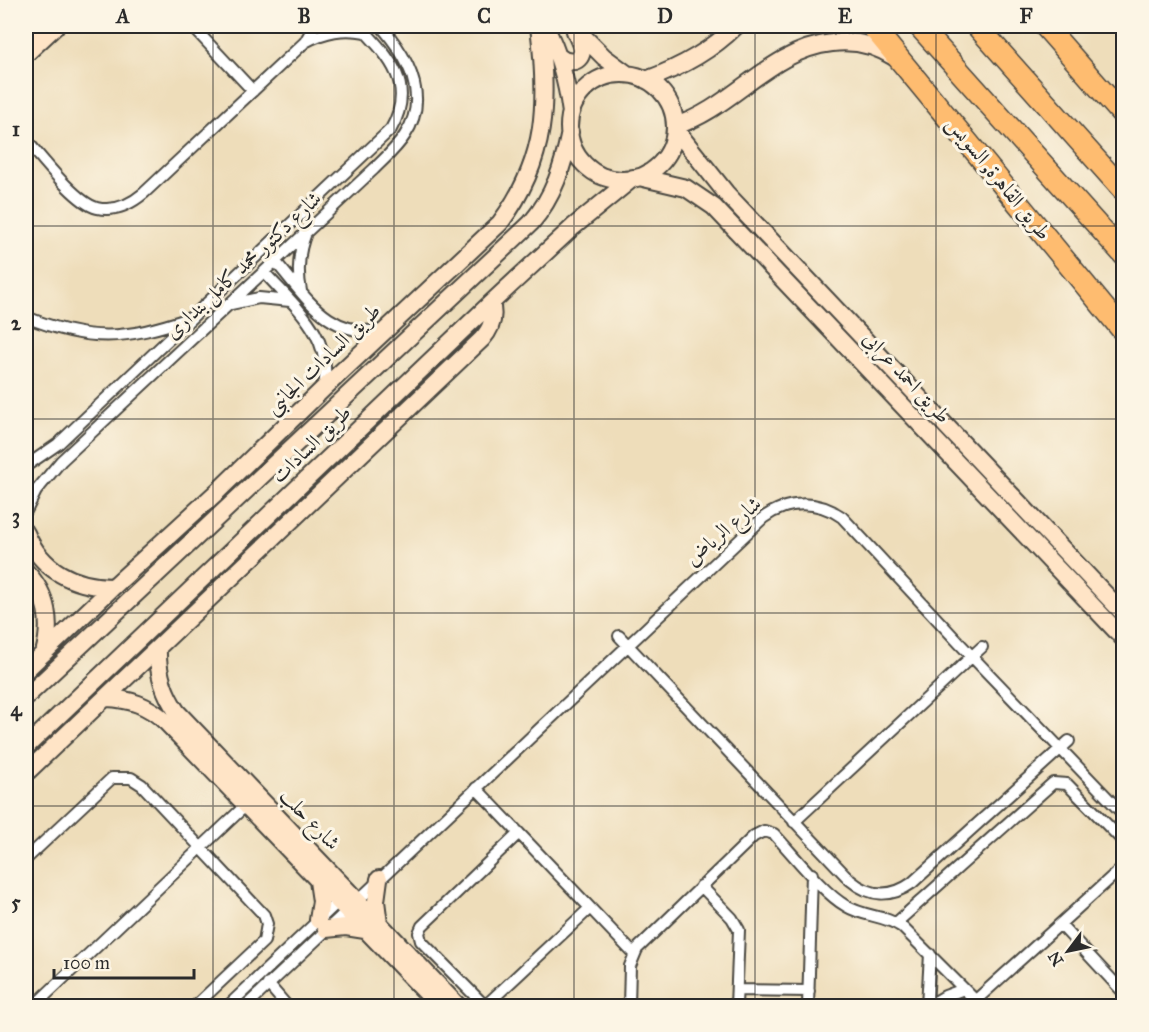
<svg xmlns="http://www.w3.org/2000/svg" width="1149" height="1032" viewBox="0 0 1149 1032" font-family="'IM FELL Great Primer',Amiri,serif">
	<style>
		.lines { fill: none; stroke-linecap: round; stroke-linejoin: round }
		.street-casing { stroke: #484640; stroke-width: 14 }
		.secondary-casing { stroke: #484640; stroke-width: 20 }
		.highway-casing { stroke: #484640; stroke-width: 24 }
		.street { stroke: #fff; stroke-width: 10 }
		.secondary { stroke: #ffe4c6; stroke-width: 16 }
		.highway { stroke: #febc70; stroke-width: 21 }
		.grid { fill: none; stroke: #2b2b2b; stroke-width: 1.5; stroke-opacity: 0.55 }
		.labels { text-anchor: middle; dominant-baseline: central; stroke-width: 6; stroke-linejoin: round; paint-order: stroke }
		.street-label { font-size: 21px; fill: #2b2b2b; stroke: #fcf5e5 }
		.neatline { fill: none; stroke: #2b2b2b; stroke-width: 2 }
		.grid-label { font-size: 20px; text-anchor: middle; font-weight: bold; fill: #2b2b2b }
	</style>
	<rect width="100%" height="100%" fill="#fcf5e5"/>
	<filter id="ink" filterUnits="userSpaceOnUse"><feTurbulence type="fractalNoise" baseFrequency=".0167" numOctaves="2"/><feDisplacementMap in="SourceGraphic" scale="12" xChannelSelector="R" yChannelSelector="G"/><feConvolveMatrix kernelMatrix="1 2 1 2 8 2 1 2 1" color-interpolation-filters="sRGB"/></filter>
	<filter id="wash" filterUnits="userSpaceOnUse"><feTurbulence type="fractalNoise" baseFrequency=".008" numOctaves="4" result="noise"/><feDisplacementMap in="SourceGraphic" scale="24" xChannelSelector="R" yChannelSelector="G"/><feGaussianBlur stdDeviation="1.35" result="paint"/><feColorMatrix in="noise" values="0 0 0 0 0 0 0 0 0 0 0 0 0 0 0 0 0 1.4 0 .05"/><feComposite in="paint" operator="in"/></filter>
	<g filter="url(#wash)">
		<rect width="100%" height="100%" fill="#eeddba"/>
	</g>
	<g filter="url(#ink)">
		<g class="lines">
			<defs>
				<path id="street" d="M192,26L253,91
					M305,42C326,31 343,28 366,32
					M26,140C41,157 76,203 97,208C115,212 131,204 144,193L305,42L314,26
					M275,261C308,299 328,338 385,330
					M264,272C296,308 333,335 324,388
					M301,291C297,271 298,253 306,233
					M231,304L259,298L290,301
					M26,317C91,343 124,340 190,318
					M26,466L58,444L391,129C416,85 390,58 360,26
					M26,511L36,491L61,461L374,169C385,158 397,148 405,135C431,96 407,56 381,26
					M619,636L850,880C870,897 891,898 912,883L1069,741
					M476,788L634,954
					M794,822L982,647
					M519,833L422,926L419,933L421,941L485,1006L590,908
					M26,859L112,778H131L142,785L264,915L267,924L264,941L195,1006
					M701,886L732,918L739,930L736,1006
					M896,923L1053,783L1067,784L1124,842
					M1060,924L1124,993
					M268,984L287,1006
					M737,990L809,991
					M976,1000L1124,866
					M34,1006L246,805
					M228,1006L343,897
					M246,1006L763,518C787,500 817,500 842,517L960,644L1124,815
					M629,1006L630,966L637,949L754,836L764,831L774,834C793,854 823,893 846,906C864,917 885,915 902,927L981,1006
					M808,1006L812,874
					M927,1006L930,954
					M928,1006L945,996L964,989"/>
				<path id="secondary" d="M545,26C559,53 567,83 571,113
					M573,26L604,57L627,74
					M26,32L33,26
					M26,54L56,26
					M558,56C566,63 580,65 582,51C582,45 577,37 575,31
					M569 127a53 53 0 1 1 106 0a53 53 0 1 1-106 0Z
					M646,80C679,68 711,51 736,26
					M675,126C733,108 769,50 832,43C854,40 875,45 894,57
					M675,129L726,193L1124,614
					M639,177L686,188L714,207L1124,639
					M26,533C41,570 74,587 113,587
					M26,572C48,594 52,624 44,653
					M158,648C157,672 163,692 177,712L458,1006
					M26,670L113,587L219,490L324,388L500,223C548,159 548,101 539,26
					M26,697L531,223C554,196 563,167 570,132
					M106,698C130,699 148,705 166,722L439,1006
					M26,747L491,303L573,227L633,178
					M26,773L482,339C492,328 495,317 491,303
					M318,881L321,901L318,920
					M379,924L376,901L379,879
					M326,929L346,927L365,930"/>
				<path id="highway" d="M872,26L1124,332
					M919,26L1124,255
					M977,26L1124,191
					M1045,26L1124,116"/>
			</defs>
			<use href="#street" class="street-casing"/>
			<use href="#secondary" class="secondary-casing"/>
			<use href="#highway" class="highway-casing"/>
			<use href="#street" class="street"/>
			<use href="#secondary" class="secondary"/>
			<use href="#highway" class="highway"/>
		</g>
	</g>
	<path class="grid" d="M213,26V1006M394,26V1006M574,26V1006M755,26V1006M936,26V1006M26,226H1124M26,419H1124M26,613H1124M26,806H1124"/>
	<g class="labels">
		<g class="street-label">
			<text transform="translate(999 178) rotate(51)">طريق القاهرة, السويس</text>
			<text transform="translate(243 265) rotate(-43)">شارع دكتور محمد كامل بندارى</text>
			<text transform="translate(323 359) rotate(-44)">طريق السادات الجانبى</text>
			<text transform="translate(907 377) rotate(47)">طريق احمد عرابى</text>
			<text transform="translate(311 444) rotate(-44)">طريق السادات</text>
			<text transform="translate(723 531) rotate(-41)">شارع الرياض</text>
			<text transform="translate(310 819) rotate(46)">شارع حلب</text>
		</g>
	</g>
	<rect width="1149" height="1032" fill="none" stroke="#fcf5e5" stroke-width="66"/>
	<g transform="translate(1068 951) rotate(238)" stroke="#fcf5e5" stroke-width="4.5" paint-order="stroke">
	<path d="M0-4.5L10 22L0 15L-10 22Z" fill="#2b2b2b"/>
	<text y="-9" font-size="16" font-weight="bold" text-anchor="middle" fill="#2b2b2b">N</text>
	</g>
	<path d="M54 969v9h140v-9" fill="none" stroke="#2b2b2b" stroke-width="3"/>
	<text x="63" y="969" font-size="18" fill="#2b2b2b" stroke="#fcf5e5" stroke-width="4.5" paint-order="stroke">100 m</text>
	<rect x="33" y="33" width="1083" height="966" class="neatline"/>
	<g class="grid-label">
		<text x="123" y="23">A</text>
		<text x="304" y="23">B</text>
		<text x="484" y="23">C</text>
		<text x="665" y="23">D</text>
		<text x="845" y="23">E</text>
		<text x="1026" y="23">F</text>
		<text x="16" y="136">1</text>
		<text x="16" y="330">2</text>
		<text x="16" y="523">3</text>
		<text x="16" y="716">4</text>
		<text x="16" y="909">5</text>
	</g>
</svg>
